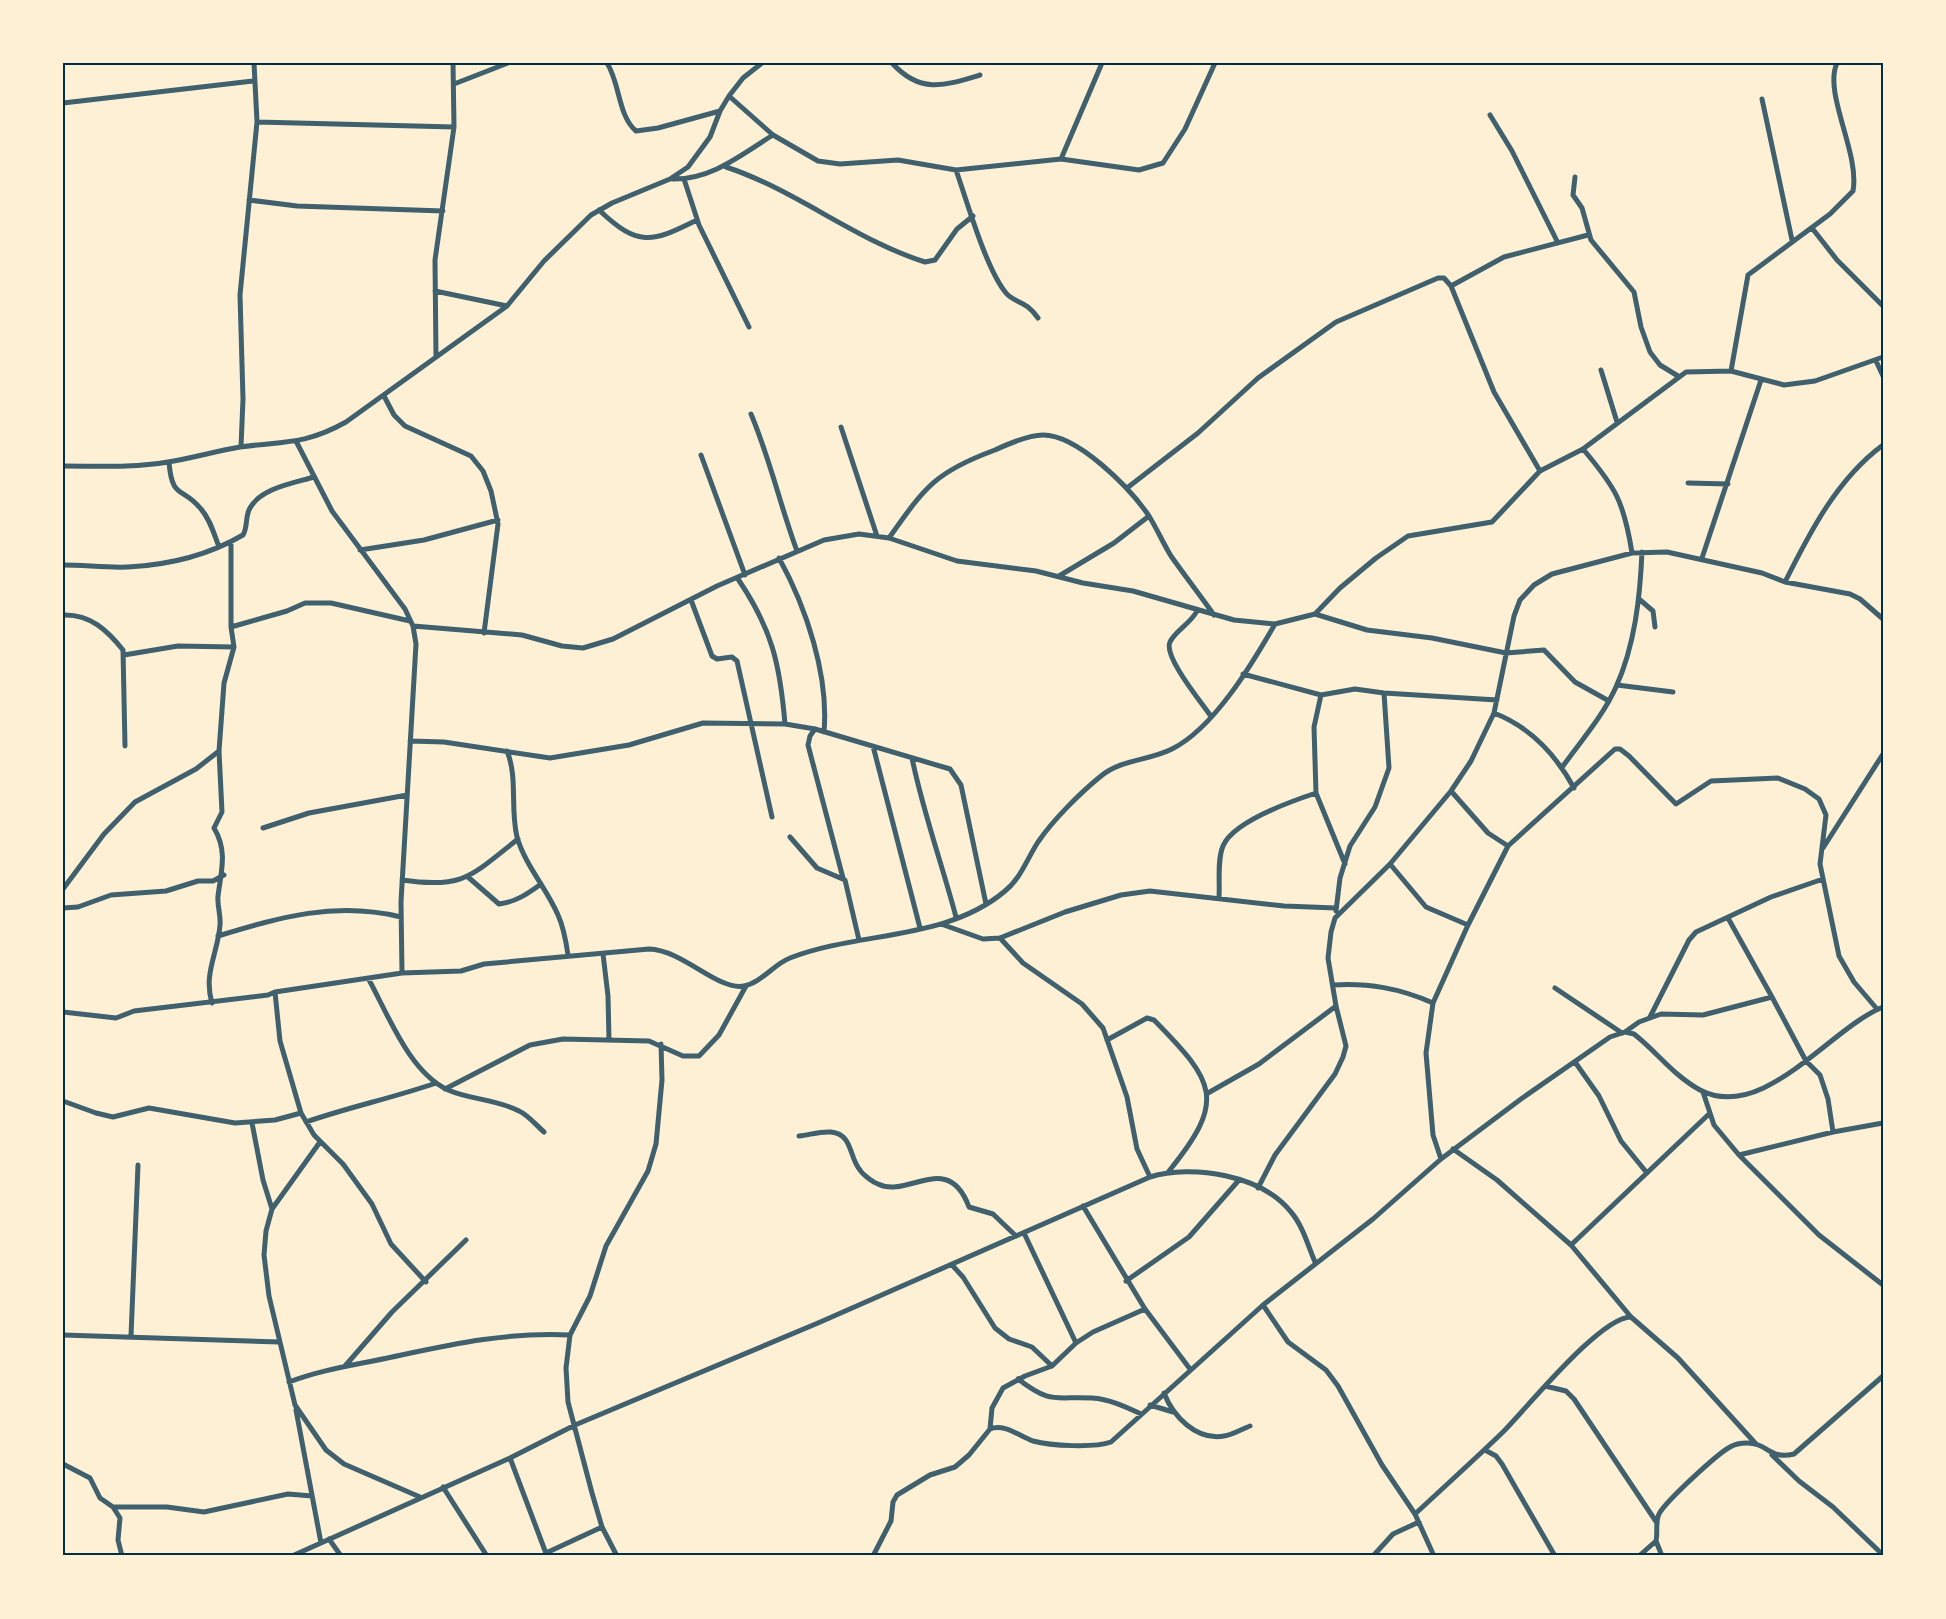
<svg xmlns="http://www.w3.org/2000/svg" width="1946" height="1619" viewBox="0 0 1946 1619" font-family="'IBM Plex Sans',sans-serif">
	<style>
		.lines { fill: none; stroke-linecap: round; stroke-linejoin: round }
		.minor { stroke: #3f606c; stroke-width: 5 }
		.neatline { fill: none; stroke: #003049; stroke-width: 2 }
	</style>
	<rect width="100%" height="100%" fill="#fdf0d5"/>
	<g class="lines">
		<path class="minor" d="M607,63C620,83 618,116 636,131L658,128L720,111
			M892,63C920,94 944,86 980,75
			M454,84L508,63
			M729,96L773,135L818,161L840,164L898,160L956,170L1061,159L1139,170L1163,163L1185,129L1215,63
			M1762,99L1792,240
			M63,103L253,81
			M1490,115L1512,151L1558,243
			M257,122L454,127
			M1061,159L1102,63
			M726,167C796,190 855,240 925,262L935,260L957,229L973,216
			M956,170C967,201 986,269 1006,293C1014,303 1026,300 1038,318
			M1575,177L1573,195L1582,208L1591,240L1634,292L1641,327L1650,352L1660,365L1678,376
			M672,179C711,180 741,155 773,135
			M684,179L699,225L749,327
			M249,200L297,206L443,211
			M599,210C638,247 651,243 697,220
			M1812,228L1837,260L1883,306
			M1451,286L1504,257L1588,235
			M435,291L507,306
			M436,357L435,260L454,127L453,63
			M1876,361L1883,376
			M1601,370L1617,422
			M1731,371L1748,275L1830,214L1853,191C1860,153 1823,93 1837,63
			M384,396L394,415L405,426L471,456L483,471L491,491L498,524L484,633
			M751,414C770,459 780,505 797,551
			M841,427L877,536
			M297,443L332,511L405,609L413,626L416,644L401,902L402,973
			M241,447L243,399L240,295L257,122L254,63
			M1583,449C1616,488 1624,502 1632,553
			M701,455L745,575
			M169,462C172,500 182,486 201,509C210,519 214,534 219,547
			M63,466C99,466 133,468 168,462C193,458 216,451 240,447C284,441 305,445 346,422L507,306L544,261L591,215L612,203L670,179L688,167L710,137L720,111L729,96L743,78L762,63
			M1688,483L1728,484
			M1127,488L1198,433L1258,378L1336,322L1438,278H1444L1451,286L1494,392L1540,471
			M889,538C925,487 935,472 995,450C1008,444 1028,435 1043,435C1078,435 1130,488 1149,516C1157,529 1163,543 1171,556C1185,576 1200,595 1214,615
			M360,550L424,540L498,520
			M779,558C806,607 829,675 824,732
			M1702,558L1761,380
			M63,565C85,565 106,568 128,567C168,565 207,556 243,535C248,527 245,516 250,508C261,488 294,483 314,477
			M1059,576L1114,543L1149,516
			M738,579C772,629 780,664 785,724
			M1785,582C1810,532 1837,479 1883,445
			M1639,599L1653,611L1655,627
			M691,600L712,656L717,659L732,657L737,661L772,817
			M1197,611C1191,623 1174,632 1170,642C1163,656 1201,702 1210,715
			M1315,614L1367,630L1432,638L1506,653L1544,650L1575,682L1609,701
			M63,615C90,614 107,630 123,650L125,746
			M413,626L522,635L562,646L583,648L613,639L717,586L824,540L859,534L889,538L957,561L1036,571L1083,583L1133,591L1234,620L1275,624L1315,614L1340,588L1376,558L1408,536L1492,522L1540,471L1583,449L1686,372L1731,371L1784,385L1815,381L1883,357
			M231,627L287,611L305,603H331L410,621
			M124,655L178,646L234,647
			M1243,674L1321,695L1355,689L1384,693L1497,700
			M1617,685L1673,692
			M1321,695L1314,727L1316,793L1345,864
			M1494,713C1530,727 1556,755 1574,788
			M815,729L810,736L808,745L843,878
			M410,741L444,742L550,758L629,745L703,723L785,724L815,729L950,769L961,785L986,904
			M873,746L920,928
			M507,751C518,778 510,808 517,837C525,865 547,889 558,915C564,928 566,941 568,955
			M912,758C923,812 942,864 956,917
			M1563,766C1581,741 1603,716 1616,687C1635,645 1640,597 1642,552
			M1451,791L1488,833L1508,846
			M263,828L309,813L407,795
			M790,837L817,868L845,880L859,940
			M1823,848L1883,754
			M1390,864L1426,907L1468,925
			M468,877L499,904C516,902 527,894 541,884
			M402,880C464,889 471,876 518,839
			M63,889L104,834L135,802L196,769L219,751
			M1219,898C1220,883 1217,860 1223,846C1233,822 1292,801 1316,793
			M63,908L78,907L111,895L166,891L198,881H213L224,875
			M1336,911L1340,878L1350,846L1375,807L1389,768L1384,693
			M1728,918L1772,997
			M941,924L983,939L1000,938L1065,912L1121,895L1150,891L1284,906L1336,908
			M218,936C281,917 335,901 401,917
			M1000,938L1023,963L1082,1004L1103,1028L1127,1097L1137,1149L1150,1177
			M603,954L608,996L609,1040
			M368,978C388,1014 409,1072 448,1090C471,1100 496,1099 519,1111C528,1115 536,1125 544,1132
			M1333,985C1369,983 1399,988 1433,1003
			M1555,988L1622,1033
			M275,992L280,1041L301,1113L314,1135L343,1164L372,1204L391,1244L426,1282
			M212,1003C203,974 218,953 220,925C221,915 217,906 218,896C221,872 228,851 214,828L222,812L219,751L224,683L234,647L231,627V542
			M63,1012L116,1018L134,1011L268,995L275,992L402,973L461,971L484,964L649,949C683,950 718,991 744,986C761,983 774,964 790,958C859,931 946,941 1005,891C1021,878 1027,859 1038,842C1053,820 1080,793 1101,776C1122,759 1148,761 1172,749C1214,728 1252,664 1275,624
			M1650,1017L1689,940L1696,932L1771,897L1823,879
			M1625,1032L1639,1022L1661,1014L1703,1015L1772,997L1806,1061L1820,1075L1828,1099L1833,1132L1883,1123
			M1107,1040L1147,1018L1154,1020C1215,1082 1227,1100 1169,1171
			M1575,1062L1599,1096L1621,1141L1647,1173
			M445,1089L530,1045L563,1039L649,1041L683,1056H699L719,1035L746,986
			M1703,1092L1714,1125L1739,1155L1819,1235L1883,1285
			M1208,1093L1259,1064L1336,1006
			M63,1101L96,1113L113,1117L149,1108L235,1123L275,1120L301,1113
			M306,1122C349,1107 393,1098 436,1083
			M252,1123L263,1180L272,1209
			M799,1136C809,1135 821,1131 831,1132C853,1134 849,1158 860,1170C863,1175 873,1182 878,1184C908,1199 948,1150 969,1207L993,1214L1016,1236
			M320,1142L272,1209L266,1231L264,1255L269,1296L295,1405L326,1450L344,1464L420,1497
			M1453,1149L1497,1180L1571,1245L1631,1317L1678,1358L1756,1444
			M1739,1155L1833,1132
			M1441,1159L1433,1135L1426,1053L1433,1003L1468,925L1508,846L1615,749H1620L1629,756L1676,804L1711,781L1778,778L1805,789L1819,799L1826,815L1820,864L1839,956L1854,982L1877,1009
			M1258,1188L1275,1155L1335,1074L1343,1057L1346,1046L1336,1006L1328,958L1331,932L1335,918L1390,864L1451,791L1471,761L1494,713L1514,616L1520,600L1534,585L1552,574L1632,553L1667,552L1762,573L1785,582L1850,594L1860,599L1883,619
			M1083,1206L1145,1309L1190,1369
			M1024,1233L1076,1343
			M1571,1245L1709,1114
			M952,1265L963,1277L995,1328L1009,1339L1032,1347L1052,1366
			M1126,1281L1189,1237L1239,1180
			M1263,1305L1288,1342L1326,1370L1338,1386L1382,1465L1415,1514L1434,1556
			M63,1335L280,1342
			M131,1336L138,1165
			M345,1366L392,1312L466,1240
			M1018,1379C1052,1405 1054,1396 1092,1398C1109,1399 1126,1407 1141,1414
			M289,1382C323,1369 356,1365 392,1357C453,1344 506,1332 570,1335
			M1545,1386L1566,1391L1574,1399L1657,1523
			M1164,1393C1173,1416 1196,1441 1224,1436C1232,1435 1242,1429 1250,1426
			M1150,1405L1173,1412
			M296,1410L321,1543
			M990,1429L992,1408L1003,1388L1025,1376L1052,1366L1076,1343L1093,1332L1145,1309
			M1485,1450L1496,1456L1502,1464L1555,1556
			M1772,1455L1799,1481L1833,1507L1883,1555
			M510,1458L547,1556
			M63,1464L90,1478L100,1498L113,1507L120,1518L118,1540L122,1556
			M443,1487L487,1556
			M113,1507H167L204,1512L288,1494L312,1496
			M1415,1514C1444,1487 1474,1460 1503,1432C1527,1408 1600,1317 1631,1317
			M329,1539L341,1556
			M1656,1541L1662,1556
			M546,1553L602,1527
			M292,1556L510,1458L575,1425L818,1323L1150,1177C1192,1164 1262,1175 1291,1212C1303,1226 1308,1246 1315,1262
			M617,1556L602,1527L592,1493L568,1402L566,1368L570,1335L590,1296L606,1246L648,1171L656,1144L662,1080L661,1044
			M873,1556L891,1521L893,1502L897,1495L930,1475L955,1467L969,1455L990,1429C1004,1423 1019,1436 1033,1441C1051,1446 1094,1448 1111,1442L1263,1305L1373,1219L1441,1159L1521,1099L1610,1037L1625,1032L1634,1034C1657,1052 1674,1076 1700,1090C1763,1123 1830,1028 1883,1007
			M1373,1556L1393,1534L1419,1522
			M1639,1556L1656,1541C1658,1532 1655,1522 1659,1514C1665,1502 1717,1454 1730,1447C1735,1444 1741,1443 1747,1443C1768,1443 1769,1460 1794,1454L1883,1376"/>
	</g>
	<rect width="1946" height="1619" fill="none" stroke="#fdf0d5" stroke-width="129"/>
	<rect x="64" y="64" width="1818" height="1490" class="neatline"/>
</svg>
